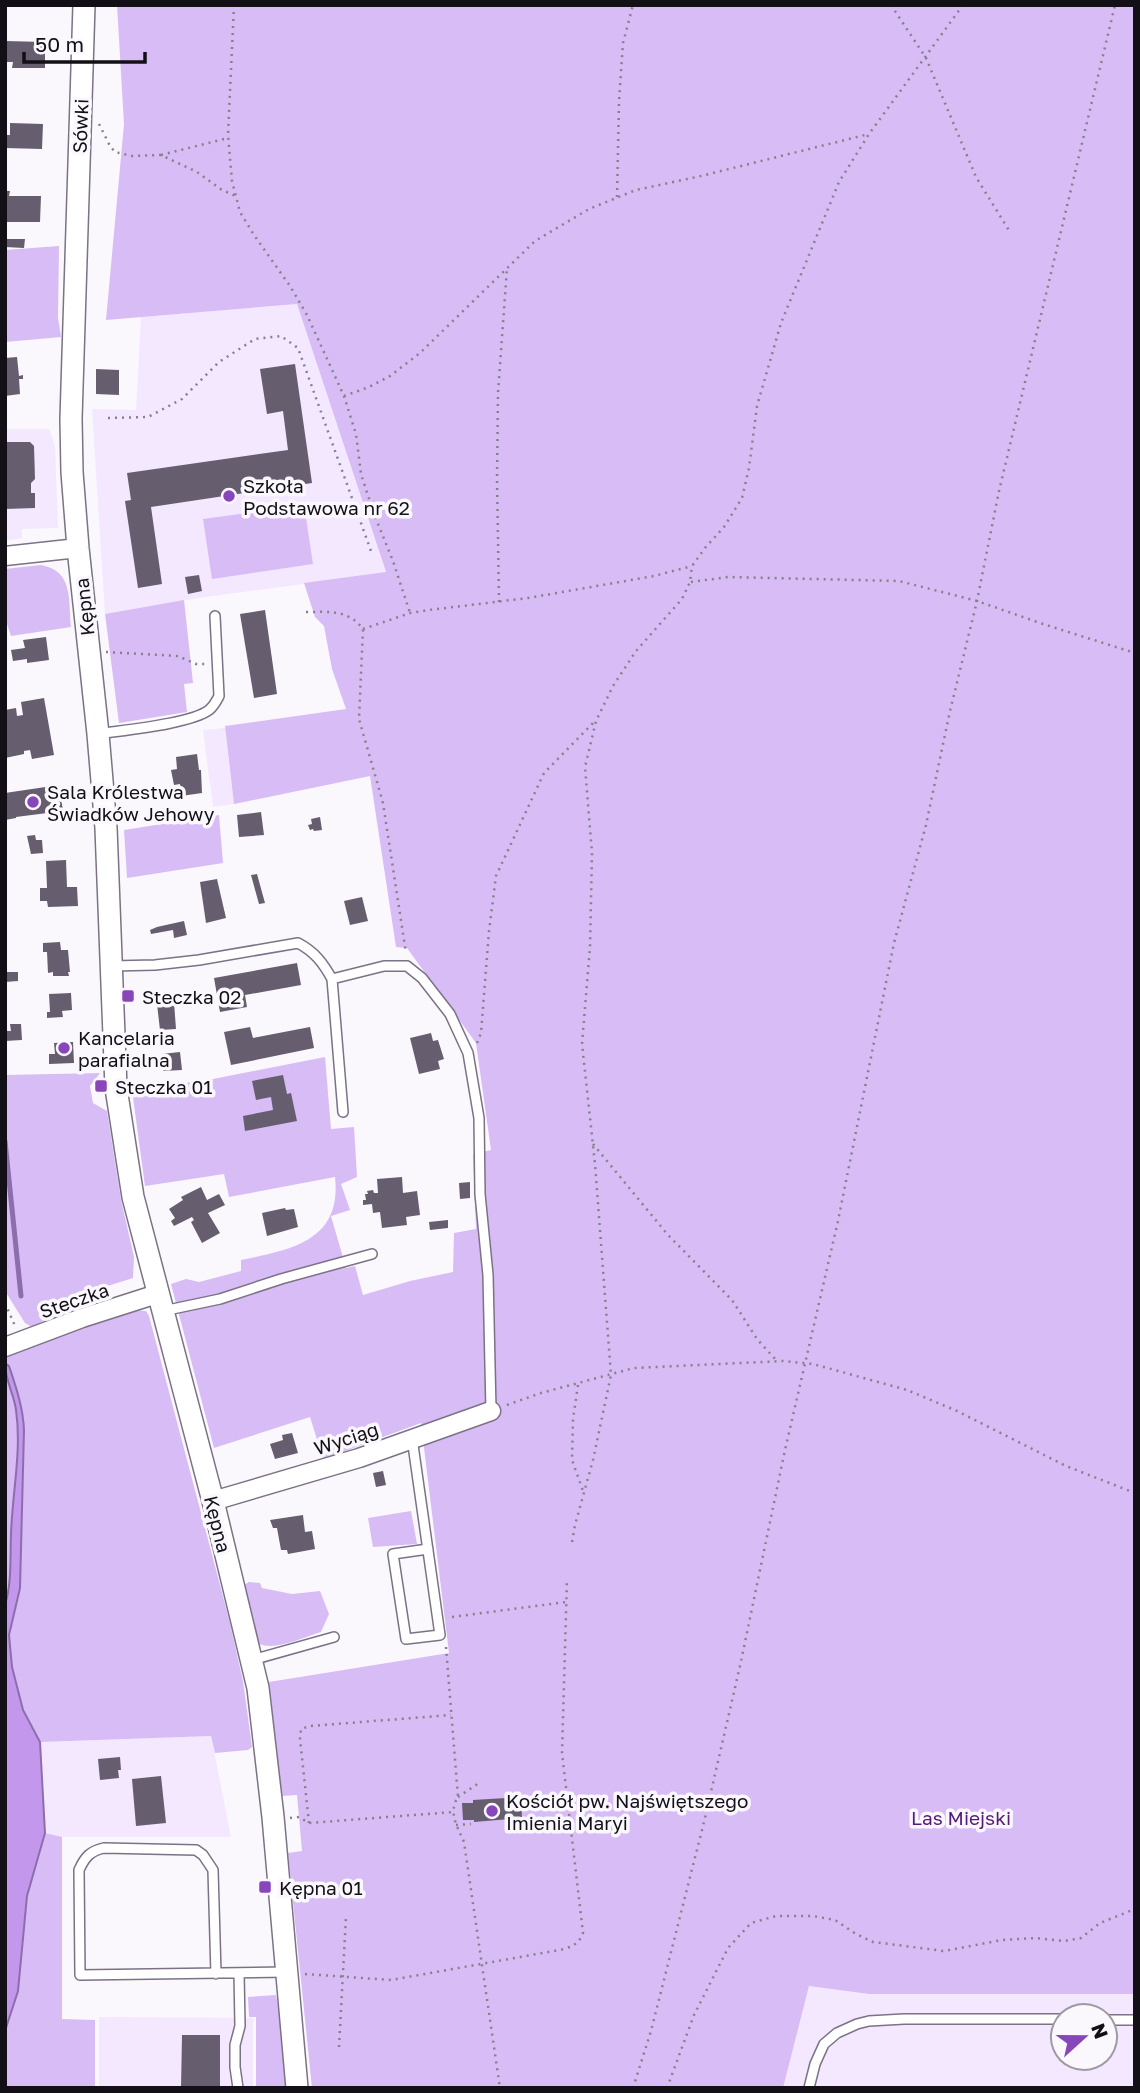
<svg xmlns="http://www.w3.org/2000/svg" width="1140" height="2093" viewBox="0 0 1140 2093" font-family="'Golos Text',sans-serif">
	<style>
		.built { fill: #f3e8ff; fill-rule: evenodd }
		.green { fill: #d8bcf5 }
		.water { fill: #c297ec; stroke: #8d6eac; stroke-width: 2 }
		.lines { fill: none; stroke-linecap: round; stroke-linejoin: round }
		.stream { stroke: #8d6eac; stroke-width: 5 }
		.building { fill: #665d6f }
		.service-casing { stroke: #7b7285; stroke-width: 12 }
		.minor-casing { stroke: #7b7285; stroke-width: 21 }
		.tertiary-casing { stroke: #7b7285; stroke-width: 24 }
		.path { stroke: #848288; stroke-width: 2.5; stroke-dasharray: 2 5; stroke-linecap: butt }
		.service { stroke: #fff; stroke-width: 9 }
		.minor { stroke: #fff; stroke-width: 18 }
		.tertiary { stroke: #fff; stroke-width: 21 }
		.poi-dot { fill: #8746ba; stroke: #faf8fd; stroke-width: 2.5 }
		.labels { text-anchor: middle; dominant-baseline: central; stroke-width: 7; stroke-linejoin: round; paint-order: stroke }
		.street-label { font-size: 19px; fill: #120f16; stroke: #faf8fd }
		.poi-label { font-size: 19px; fill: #120f16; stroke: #faf8fd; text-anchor: start }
		.park-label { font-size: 19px; fill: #54197c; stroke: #faf8fd }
	</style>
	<rect width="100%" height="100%" fill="#faf8fd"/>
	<path class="built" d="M297,304L386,573L205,597L105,614L92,409L136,410L141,317Z
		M5,429H49L55,446L58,528L22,529V538L5,541Z
		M225,728L234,804L213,807L203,730Z
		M211,1736L231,1837H62L45,1833L40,1742Z
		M809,1986L869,1994H1135V2088H783ZM1063,2016H1105V2058H1063Z
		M99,2017L253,2018V2088H99Z"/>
	<path class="green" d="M117,5H1135V1994H869L809,1986L783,2088H312L288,1853L302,1851L297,1795L282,1796L269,1682L449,1653L421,1423L323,1459L310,1417L214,1448L171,1284L186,1279L199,1282L241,1271V1260C291,1250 342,1241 335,1177L229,1197L224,1174L145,1186L132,1090L208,1080L325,1057L331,1129L354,1127L357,1177L341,1184L350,1210L331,1216L346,1268L355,1266L363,1295L410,1281L453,1272L454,1233L476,1229L473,1154L491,1150L476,1043L407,948L396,947L370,776L234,804L225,726L346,709L332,669L324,626L315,617L304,583L386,572L297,304L106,320L124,124Z
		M59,246L58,318L61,337L5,342V250Z
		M304,505L313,564L212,579L203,519Z
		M41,565C74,571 68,600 71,627L11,636L7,624H5V569Z
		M184,600L193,683L184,684L187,712L119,723L105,614Z
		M219,815L223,863L127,878L124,830Z
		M100,1073L90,1086L93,1103L107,1111L121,1200L134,1257L133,1278L98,1289L76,1305L59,1312L32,1327L25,1323L5,1291V1075Z
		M134,1310L146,1311L149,1316L229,1619L243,1681L252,1747L248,1750L215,1753L211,1736L40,1742L23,1710L12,1667L9,1635L20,1588L24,1430L7,1364L5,1363V1353L95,1321Z
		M5,1374C29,1420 12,1485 11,1535C10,1558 12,1582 5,1605Z
		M411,1511L417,1544L373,1547L368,1518Z
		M249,1582L260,1583L262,1588L292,1594L320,1591L329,1614L321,1632C303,1637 277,1651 259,1644L244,1585Z
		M45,1833L62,1837V2019L95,2020V2088H5V2031L18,1991L27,1896Z
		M276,1995L281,2024L287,2088H256V2017H249L248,1997Z"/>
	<path class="water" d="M5,1363L9,1366C16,1387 23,1407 24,1430L20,1588L9,1635L12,1667L23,1710L40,1742L45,1833L27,1896L18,1991L5,2031V1605C12,1582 10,1558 11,1535C12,1494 22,1451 16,1410C14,1394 5,1380 5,1363Z"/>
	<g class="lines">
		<path class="stream" d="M5,1141L21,1296"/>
	</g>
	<path class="building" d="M5,41L45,42V68H12L13,62H6Z
		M10,123L43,124L42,149L5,148V135H10Z
		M5,191H10L9,196H41L40,222H5Z
		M5,239H25L24,248L5,247Z
		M17,357L19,376L23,375V379H19L20,394L5,396V358Z
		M295,364L312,483L151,507L162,584L138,588L125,501L131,500L127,473L288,450L283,411L267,414L260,369Z
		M96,369L119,370V395L96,394Z
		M5,442H30L34,446L35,479L31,483V493H35V508L5,509Z
		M199,575L202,591L188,594L185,577Z
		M265,610L277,694L254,698L240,614Z
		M46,637L49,660L27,663V659L13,661L11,650L25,648L23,640Z
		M44,698L54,755L32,759L30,750L24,751V754L5,758V710L16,708L17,716L23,715L21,702Z
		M197,754L199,770H201L202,793L181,796L180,784L174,785L171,770L177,769L176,757Z
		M59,785L63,811L16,817V818L5,820V793Z
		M261,812L264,835L239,837L237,815Z
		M320,817L322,830L314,831L313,829L310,830L308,825L312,824L311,819Z
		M35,835L36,840H42L43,853L31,854L27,836Z
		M66,860L67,887H77L78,906L48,907L47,901H40V888H47L46,861Z
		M257,874L265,903L259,904L251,875Z
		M217,879L226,918L206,923L200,882Z
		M362,897L368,921L350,925L344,901Z
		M184,921L187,935L174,938L173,930L151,934L150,930L157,927Z
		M60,942L61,950H68L70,972H68L69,976H53V972L48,973L47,952H43V943Z
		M297,963L301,985L245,995L247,1007L220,1012L214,978Z
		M5,972H18V981L5,982Z
		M71,993L72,1010L62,1011L63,1017L47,1018V1012H50L49,994Z
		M174,1002L176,1029L160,1030L157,1004Z
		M10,1024H21L22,1040L5,1041V1031H11Z
		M250,1027L253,1038L310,1027L314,1048L231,1065L224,1032Z
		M431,1033L433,1041L438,1040L444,1059L438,1061L440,1069L419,1074L410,1038Z
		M73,1042L74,1063L49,1064V1054H55L54,1043Z
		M180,1052L182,1070L163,1071L162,1054Z
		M283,1075L287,1094L291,1093L297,1121L245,1131L243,1116L273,1110L271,1097L256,1100L252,1081Z
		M402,1177L403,1193L417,1191L420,1215L406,1217L407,1225L382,1228L380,1212L373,1213L372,1204L363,1205V1200H366L365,1194H368L367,1191L373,1190L374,1193H378L377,1179Z
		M470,1182V1198L460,1199L459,1183Z
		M201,1187L207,1200L219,1194L225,1205L208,1213L220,1233L202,1243L191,1222L194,1220L192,1217L174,1226L171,1221L175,1218L169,1209L183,1200L181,1197Z
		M285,1208L286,1210L294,1209L298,1227L267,1236L262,1213Z
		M448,1220V1228L430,1230L429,1222Z
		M292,1433L298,1453L275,1459L270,1444L283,1440L282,1435Z
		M383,1471L386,1485L376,1487L373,1473Z
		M303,1515L305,1532L312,1531L315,1549L288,1554L287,1550H281L277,1528H273L270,1520Z
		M120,1757L121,1770H118L119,1778L100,1780L98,1759Z
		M161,1776L166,1823L136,1826L132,1779Z
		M521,1797L522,1818L474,1822V1820H463L462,1803H473V1800Z
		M182,2035H220V2088H181Z"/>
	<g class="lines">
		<defs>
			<path id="service" d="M98,734C124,730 190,724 209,710C214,706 216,702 219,696L215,616
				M112,966L155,965L199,960L298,943C315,952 323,963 332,979L343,1112
				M332,979L384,966H407L422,978L450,1014L468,1053L479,1118L480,1194L488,1275L491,1411
				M163,1311L220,1299L281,1279L372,1254
				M412,1438L440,1635L406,1639L393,1554L428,1549
				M252,1660L334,1637
				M216,1974L213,1870L203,1855L196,1850L104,1848C90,1851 85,1857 79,1870L80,1975L287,1972
				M1105,2020H1135
				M238,2088L235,2067V2045L240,2026L239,1973
				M809,2088L815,2064L824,2044L837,2033L857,2024L869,2021L904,2019H1063"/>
			<path id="minor" d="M5,556L78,548
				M5,1347L82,1318L157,1294
				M213,1501L359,1458L491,1411"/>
			<path id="tertiary" d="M84,5L71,419L72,472L78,548L98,734L106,828L116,1088L133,1197L213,1501L258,1688L273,1817L297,2088"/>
		</defs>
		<use href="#service" class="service-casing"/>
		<use href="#minor" class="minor-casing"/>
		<use href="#tertiary" class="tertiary-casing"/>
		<path class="path" d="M234,5L228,135L232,181L240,212L254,235L290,286L307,315L344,396L356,434L361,474L374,514L393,561L410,613
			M891,5L926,58L976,177L1010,232
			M99,124L110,146L115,152L132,156L161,155L197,172L222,190L236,196
			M161,155L228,138
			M617,197L619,101L623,43L633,5
			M344,396L369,387L390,376L420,353L535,241L589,209L636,190L701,176L869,134
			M108,418L148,417L182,399L219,362L255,339L281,336L298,348L371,551
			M691,582L728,577L899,581L977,601L1043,624L1135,653
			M499,602L497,480L498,393L507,268
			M306,612C328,612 348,609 363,629L359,719L383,803L406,953
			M363,629L410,613L429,610L528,598L654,576L692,566
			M106,652L178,656L196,664H206
			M477,1043L481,1033L489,931L496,876L544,773L594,722
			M593,1144L668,1235L732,1300L757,1339L776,1360
			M5,1303L15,1326
			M578,1385L573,1419L572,1460L583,1491
			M507,1405L541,1393L634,1368L783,1361L813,1364L907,1390L957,1411L1066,1466L1135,1493
			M572,1542L575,1525L593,1460L611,1375L595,1164L582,1044L590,947L592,853L585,767L596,721L613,686L636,651L682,599L690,582L692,566L705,548L724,527L742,498L749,468L757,406L781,323L839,182L869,134L963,5
			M452,1617L566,1602
			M446,1647L458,1797C448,1812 457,1826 464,1842L500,2088
			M458,1797L479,1783
			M534,1808L568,1803
			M290,1818L299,1817L309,1823L453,1812
			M309,1823L300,1739L301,1729L310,1726L451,1715
			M456,1825L471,1824
			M305,1974L391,1980L565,1949C575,1945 579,1943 583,1933L562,1753L567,1579
			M339,2047L346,1917
			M633,2088L651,2031L704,1822L740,1666L785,1450L838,1221L894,943L926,825L950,711L977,601L999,491L1115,5
			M667,2088L694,2015L728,1948L751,1923L776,1916H813L835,1920L856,1934L873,1942L944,1951L1002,1940L1036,1938L1064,1941L1081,1938L1100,1923L1135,1909"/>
		<use href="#service" class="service"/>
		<use href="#minor" class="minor"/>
		<use href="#tertiary" class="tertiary"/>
	</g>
	<g class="poi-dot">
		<circle cx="229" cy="496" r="7"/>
		<circle cx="33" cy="802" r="7"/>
		<rect x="121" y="989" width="14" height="14" rx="3.5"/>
		<circle cx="64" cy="1048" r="7"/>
		<rect x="94" y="1079" width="14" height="14" rx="3.5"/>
		<circle cx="492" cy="1811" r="7"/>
		<rect x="258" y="1880" width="14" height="14" rx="3.5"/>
	</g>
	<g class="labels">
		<g class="street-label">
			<text transform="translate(80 126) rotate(-88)">Sówki</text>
			<text transform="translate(84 607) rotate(-96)">Kępna</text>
			<text transform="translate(74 1300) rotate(-19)">Steczka</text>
			<text transform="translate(346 1438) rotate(-18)">Wyciąg</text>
			<text transform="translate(218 1524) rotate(76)">Kępna</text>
		</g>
		<g class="poi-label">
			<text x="243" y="485">Szkoła<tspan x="243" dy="22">Podstawowa nr 62</tspan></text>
			<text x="47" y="791">Sala Królestwa<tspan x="47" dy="22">Świadków Jehowy</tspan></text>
			<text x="142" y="996">Steczka 02</text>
			<text x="78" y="1037">Kancelaria<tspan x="78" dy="22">parafialna</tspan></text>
			<text x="115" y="1086">Steczka 01</text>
			<text x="506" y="1800">Kościół pw. Najświętszego<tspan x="506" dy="22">Imienia Maryi</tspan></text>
			<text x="279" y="1887">Kępna 01</text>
		</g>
		<g class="park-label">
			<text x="961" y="1817">Las Miejski</text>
		</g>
	</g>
	<rect width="1140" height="2093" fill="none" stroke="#120f16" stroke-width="14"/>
	<g transform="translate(1084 2037) rotate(69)"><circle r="33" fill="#faf8fd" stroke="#9d9ba1" stroke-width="2"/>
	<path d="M0-5L12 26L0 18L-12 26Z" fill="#8746ba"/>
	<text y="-10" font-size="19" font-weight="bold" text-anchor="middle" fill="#120f16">N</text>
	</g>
	<path d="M24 52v10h121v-10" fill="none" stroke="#120f16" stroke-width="3.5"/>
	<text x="35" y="52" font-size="21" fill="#120f16" stroke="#faf8fd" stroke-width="5" paint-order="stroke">50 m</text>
</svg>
